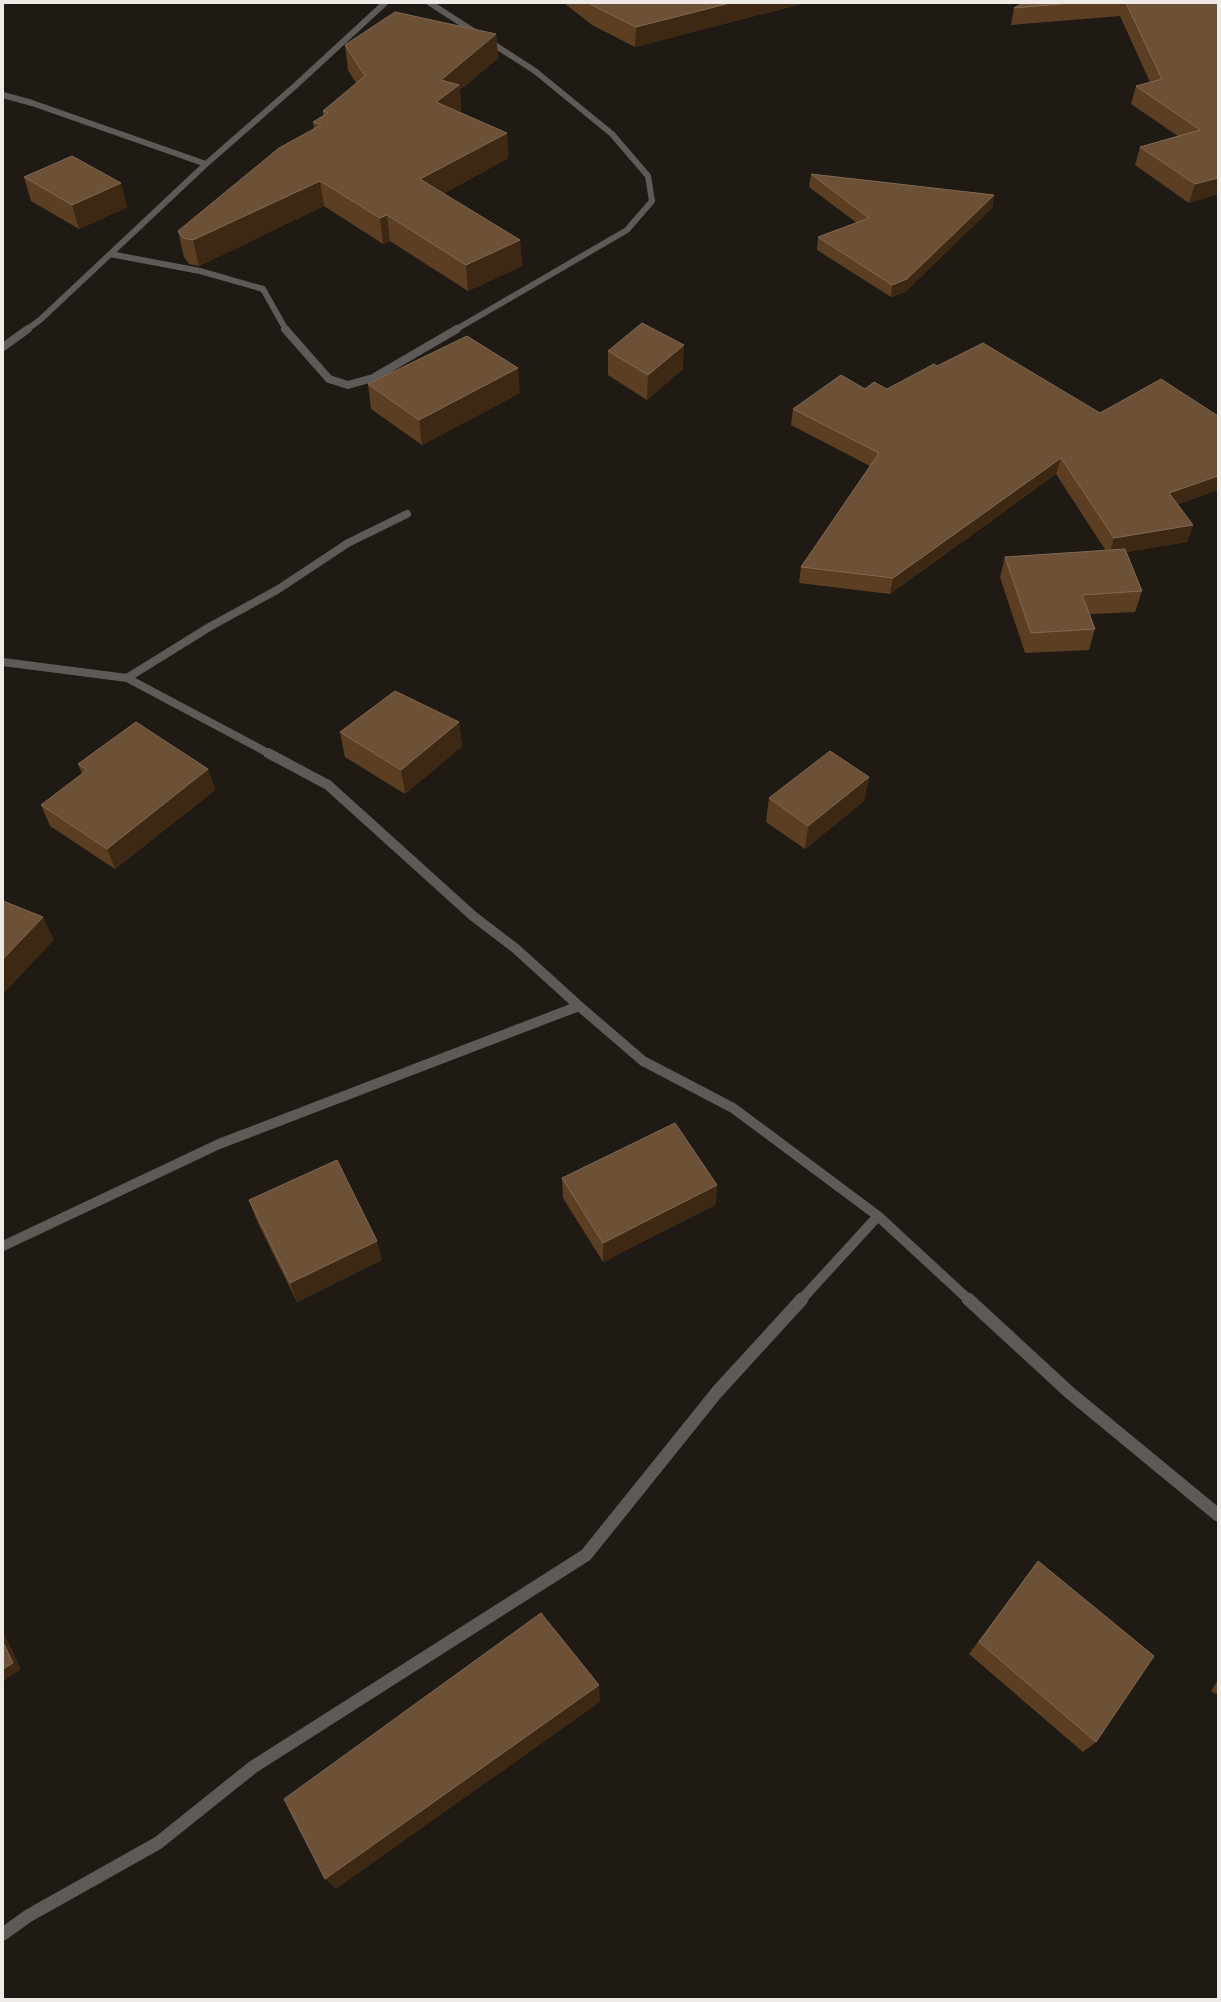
<svg xmlns="http://www.w3.org/2000/svg" width="1221" height="2002" viewBox="0 0 1221 2002" font-family="Quicksand,sans-serif">
	<style>
		.lines { fill: none; stroke-linecap: round; stroke-linejoin: round }
		.minor-far3 { stroke: #5d5a58; stroke-width: 6 }
		.minor-far2 { stroke: #5d5a58; stroke-width: 8 }
		.minor-far1 { stroke: #5d5a58; stroke-width: 10 }
		.minor { stroke: #5d5a58; stroke-width: 13 }
		.wall { fill: #5c3f22 }
		.shaded-wall { fill: #3d2814 }
		.building { fill: #6c5137; stroke: #806952 }
	</style>
	<rect width="100%" height="100%" fill="#201a15"/>
	<g class="lines">
		<path class="minor-far3" d="M430,3L535,71L612,134L648,176L652,201L627,230L455,330
			M3,95L32,103L206,164
			M110,254L200,271L263,289L286,330
			M26,330L40,320L206,164L295,86L385,3"/>
		<path class="minor-far2" d="M285,329L329,379L348,385L373,378L457,329
			M3,347L28,329
			M3,662L127,678L270,754
			M127,678L211,626L277,590L348,543L407,514"/>
		<path class="minor-far1" d="M579,1006L643,1061L733,1108L878,1216L969,1300
			M3,1246L219,1144L579,1006L515,948L473,916L328,785L268,753
			M801,1300L878,1216"/>
		<path class="minor" d="M968,1299L1070,1393L1218,1515
			M3,1934L28,1916L158,1843L253,1767L586,1555L717,1392L802,1299"/>
	</g>
	<path class="wall" d="M564,3H805L635,47L592,25Z
		M1018,3H1218V194L1189,203L1135,165L1140,147L1178,136L1131,104L1136,86L1150,82L1120,16L1011,25L1014,8L1022,4Z
		M496,34L498,58L460,90L461,110L458,112L507,133L508,158L443,194L520,240L522,266L468,291L390,241L383,244L324,206L199,266L189,264L184,257L178,231L314,128L313,122L323,116V111L356,83L348,70L345,45Z
		M811,174L994,195L992,208L905,292L891,297L817,250L818,237L857,223L809,187Z
		M24,177L121,183L127,207L79,229L31,201Z
		M608,351L683,369L647,400L608,375Z
		M937,366L1218,490L1178,504L1193,525L1187,542L1126,552L1142,591L1135,612L1090,614L1095,629L1089,650L1025,653L1000,577L1005,557L1106,551L1056,474L890,594L799,583L801,567L870,466L791,425L793,409L865,389H887Z
		M368,384L520,393L422,445L371,409Z
		M459,722L462,746L405,794L345,757L340,732Z
		M78,764L208,769L215,790L115,869L50,826L41,805L82,774Z
		M869,777L864,801L805,849L766,822L769,798Z
		M562,1178L717,1185L715,1205L603,1262L563,1198Z
		M249,1200L382,1260L297,1302L257,1221Z
		M1038,1561L1096,1742L1083,1752L969,1654Z
		M1218,1680V1695L1211,1691Z"/>
	<path class="shaded-wall" d="M730,3H805L635,47L636,27Z
		M496,34L498,58L460,90L461,110L438,128L436,102L441,80Z
		M507,133L508,158L423,205L420,179Z
		M1218,178V194L1189,203L1195,184Z
		M320,181L324,206L199,266L193,240Z
		M121,183L127,207L79,229L72,205Z
		M994,195L992,208L905,292L891,297L892,285Z
		M387,215L390,241L383,244L380,218Z
		M520,240L522,266L468,291L466,265Z
		M684,345L683,369L647,400L648,375Z
		M518,368L520,393L422,445L419,420Z
		M1061,458L1056,474L890,594L893,578Z
		M1218,476V490L1164,509L1169,493Z
		M1193,525L1187,542L1109,555L1114,538Z
		M459,722L462,746L405,794L401,770Z
		M208,769L215,790L115,869L107,849Z
		M869,777L864,801L805,849L808,826Z
		M43,917L54,940L3,994V959Z
		M717,1185L715,1205L603,1262V1243Z
		M377,1241L382,1260L297,1302L290,1283Z
		M3,1631L21,1669L3,1681Z
		M599,1685L600,1702L336,1889L325,1879Z"/>
	<path class="building" d="M589,3H730L636,27L592,5Z
		M1023,3H1071L1014,8Z
		M1126,3H1218V178L1195,184L1140,147L1200,130L1136,86L1162,79Z
		M395,12L496,34L441,80L459,85L436,102L507,133L420,179L520,240L466,265L387,215L380,218L320,181L193,240L183,238L178,231L279,148L321,125L313,122L328,113L323,111L365,76L345,45Z
		M72,156L121,183L72,205L24,177Z
		M811,174L994,195L907,279L892,285L818,237L869,218Z
		M642,323L684,345L648,375L608,351Z
		M467,336L518,368L419,420L368,384Z
		M983,343L1100,413L1161,379L1218,416V476L1169,493L1193,525L1114,538L1061,458L893,578L801,567L879,453L793,409L841,375L865,389L874,382L887,389L934,364L937,366Z
		M1125,549L1142,591L1082,595L1095,629L1031,633L1005,557Z
		M395,691L459,722L401,770L340,732Z
		M136,722L208,769L107,849L41,805L87,770L78,764Z
		M830,751L869,777L808,826L769,798Z
		M3,901L43,917L3,959Z
		M675,1123L717,1185L603,1243L562,1178Z
		M337,1160L377,1241L290,1283L249,1200Z
		M1038,1561L1154,1656L1096,1742L979,1642Z
		M541,1613L599,1685L325,1879L284,1799Z
		M3,1642L13,1663L3,1669Z"/>
	<rect width="1221" height="2002" fill="none" stroke="#eeeae6" stroke-width="8"/>
</svg>
